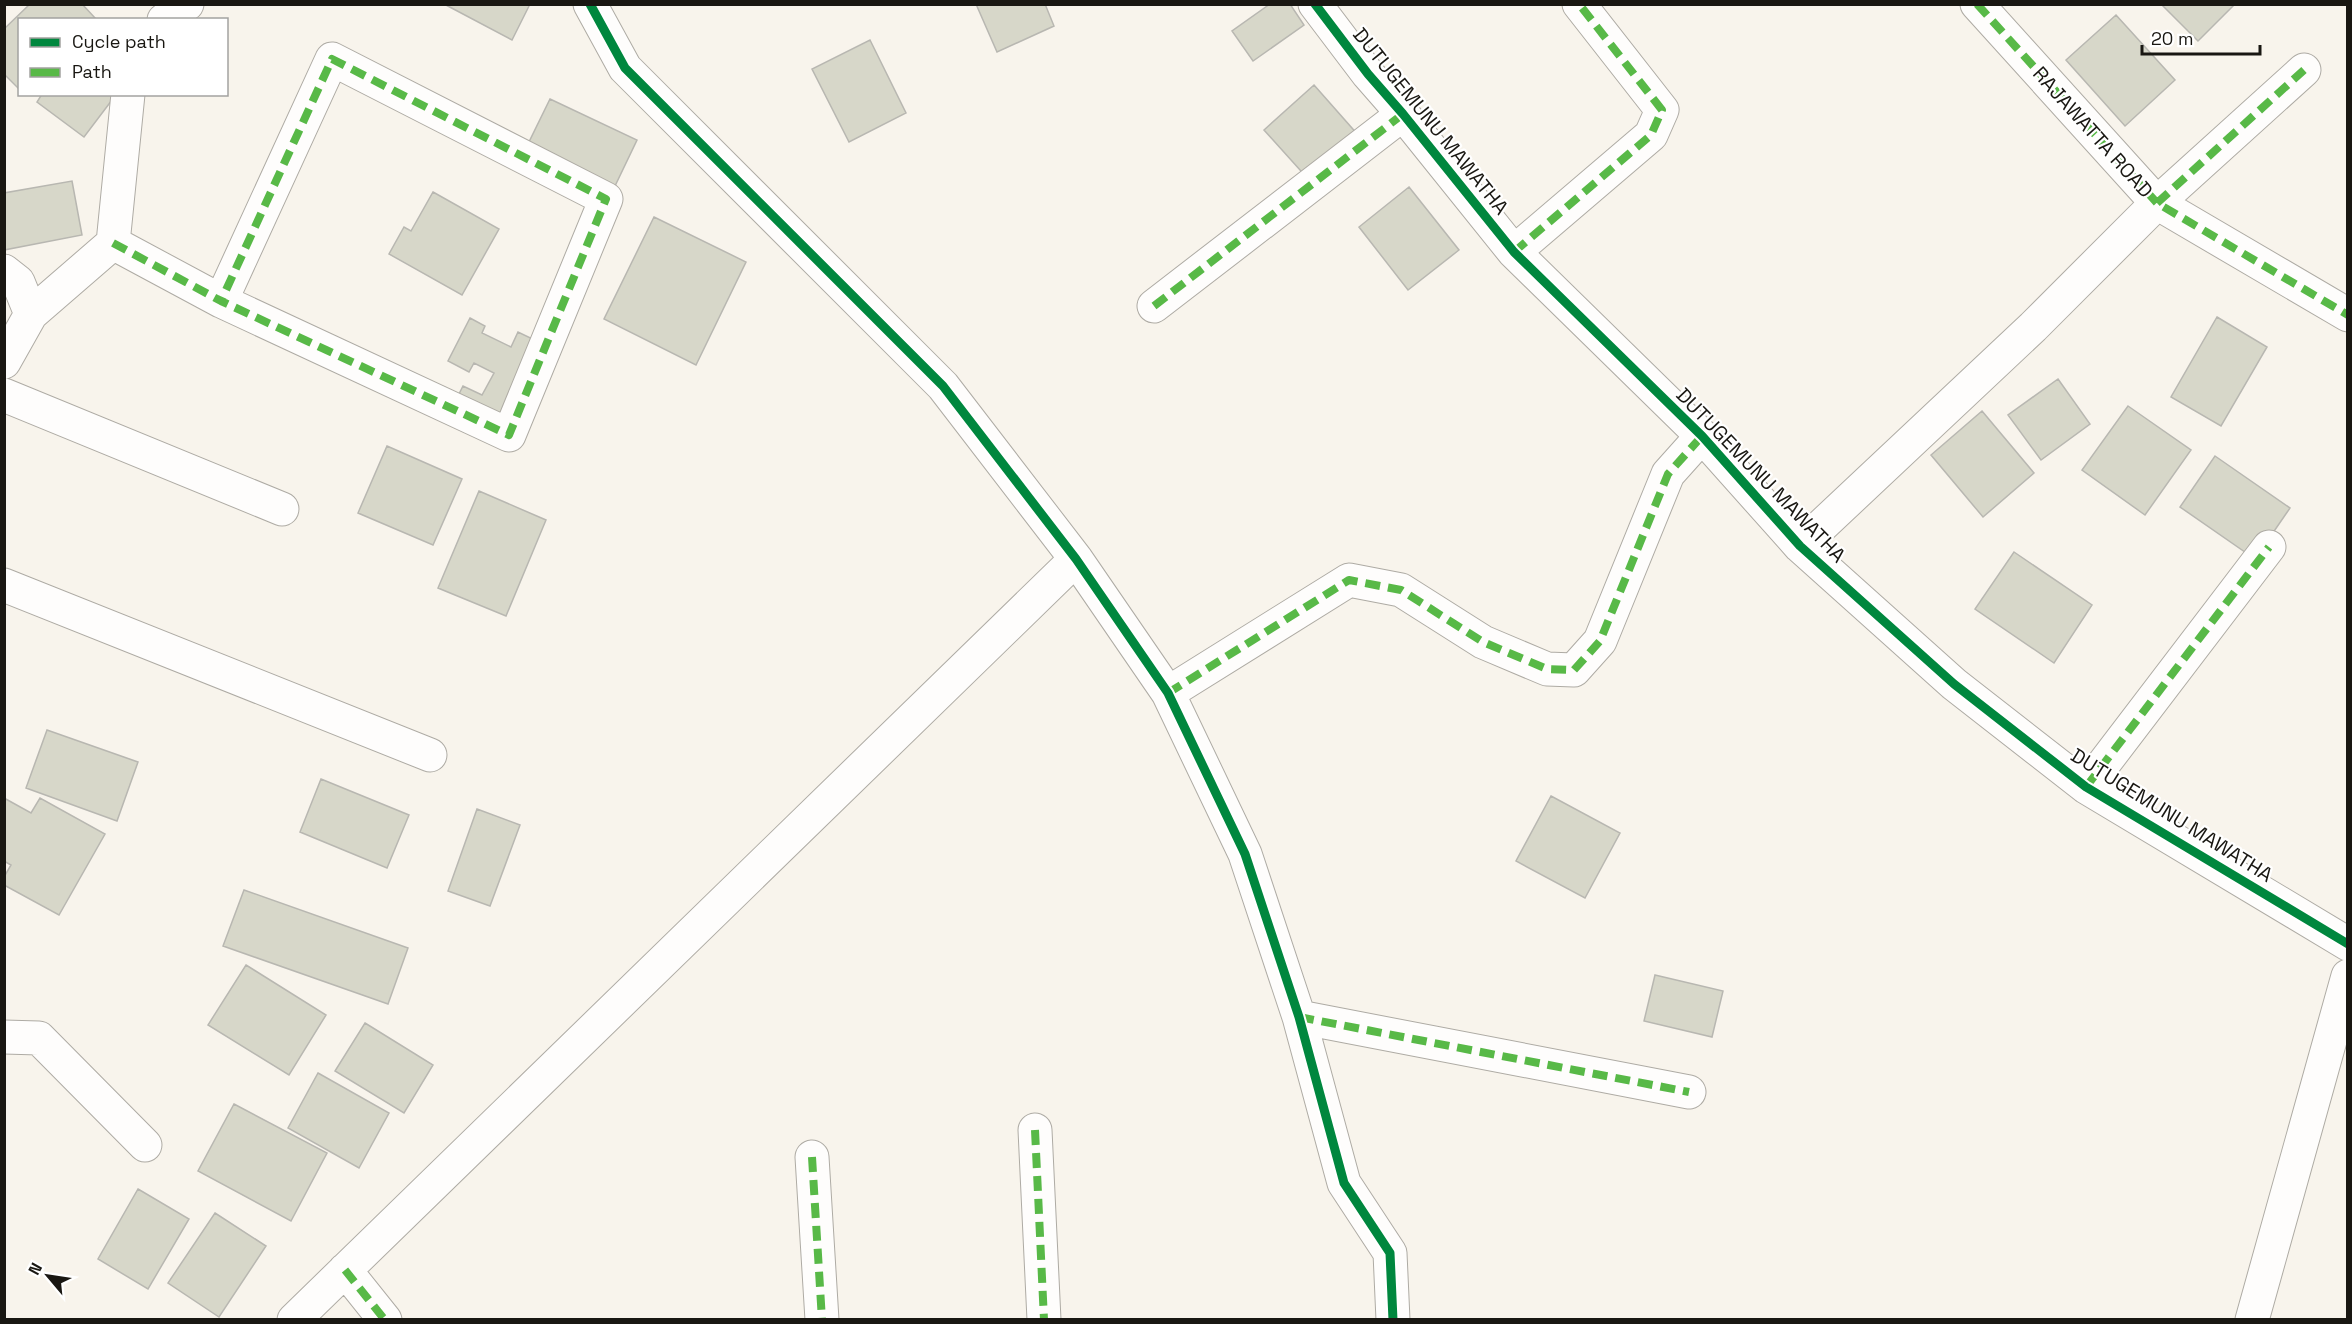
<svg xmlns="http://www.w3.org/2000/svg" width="2352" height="1324" viewBox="0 0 2352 1324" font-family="'Space Grotesk',sans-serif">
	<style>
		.building { fill: #d7d7c9; stroke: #b8b7b1; stroke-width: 1.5 }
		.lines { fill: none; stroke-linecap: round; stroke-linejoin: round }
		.minor-casing { stroke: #aeaba4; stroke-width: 35 }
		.minor { stroke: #fefdfc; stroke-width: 33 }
		.quiet { stroke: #58b947; stroke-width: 8; stroke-dasharray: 15 8; stroke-linecap: butt }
		.cycleway-casing { stroke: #fff; stroke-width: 13 }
		.cycleway { stroke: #00873e; stroke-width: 9 }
		.labels { text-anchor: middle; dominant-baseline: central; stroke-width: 4.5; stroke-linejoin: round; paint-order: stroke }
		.street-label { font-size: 20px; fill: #191712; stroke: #fff }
	</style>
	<rect width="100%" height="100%" fill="#f8f4ec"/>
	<path class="building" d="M30,4H82L96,19L20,20V90L4,74V29Z
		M444,4H530L512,40Z
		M976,4H1045L1054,26L997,52Z
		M1270,4H1290L1304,25L1253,61L1232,31Z
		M2161,4H2235L2198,41Z
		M2116,15L2175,80L2125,126L2066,60Z
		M870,40L906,113L849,142L812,69Z
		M1314,85L1359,136L1309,180L1264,130Z
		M42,94H113L115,96L84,137L37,102Z
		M550,99L637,140L615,186L528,144Z
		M72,181L82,235L4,250V193Z
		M1409,187L1459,250L1408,290L1359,227Z
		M433,192L499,229L462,295L389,254L404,227L411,231Z
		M654,217L746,262L696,365L604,319Z
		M2217,317L2267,347L2221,426L2171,397Z
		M470,318L485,326L482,333L511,347L518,332L541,343L499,427L454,404L463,386L482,395L494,373L474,363L469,372L448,361Z
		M2058,379L2090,424L2041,460L2008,415Z
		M2128,406L2191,450L2145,515L2082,470Z
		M1982,411L2034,473L1983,517L1931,455Z
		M387,446L462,479L433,545L358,513Z
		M2215,456L2290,508L2255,559L2180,507Z
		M479,491L546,520L506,616L438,588Z
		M2014,552L2092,605L2054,663L1975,609Z
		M47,730L138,762L117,821L26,788Z
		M321,779L409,815L387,868L300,832Z
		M1551,796L1620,833L1585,898L1516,861Z
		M4,798L31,813L40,798L105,834L59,915L4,885V877L11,865L4,861Z
		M477,809L520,825L490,906L448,891Z
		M244,890L408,948L388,1004L223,946Z
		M246,965L326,1015L289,1075L208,1025Z
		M1655,975L1723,991L1712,1037L1644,1021Z
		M365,1023L433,1065L404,1113L335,1071Z
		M318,1073L389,1113L359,1168L288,1128Z
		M234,1104L327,1153L291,1221L198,1171Z
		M138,1189L189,1219L148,1289L98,1259Z
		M215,1213L266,1246L219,1317L168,1283Z"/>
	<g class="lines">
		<defs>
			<path id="minor" d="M590,4L625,68L943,386L1076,559L1168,693L1245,854L1299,1017L1344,1183L1390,1253L1393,1320
				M1315,4L1368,74L1403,114L1514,252L1702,436L1800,546L1954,684L2086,787L2348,944
				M1977,4L2157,203L2348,315
				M164,20L187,4
				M113,243L221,301L509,435L606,199L332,59L221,301
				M1514,252L1651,135L1662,110L1579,4
				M4,271L18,282L31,314L4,362
				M1154,306L1403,114
				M31,314L113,243L128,94
				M4,395L282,509
				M1800,546L2033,327L2157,203L2304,70
				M4,585L430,755
				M1168,693L1349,580L1401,590L1483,642L1547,669L1574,670L1600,641L1668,474L1702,436
				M2086,787L2269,547
				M1299,1017L1689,1092
				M4,1037L39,1038L145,1145
				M1035,1130L1044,1320
				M812,1157L822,1320
				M345,1270L385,1320
				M294,1320L1076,559
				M2252,1320L2348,976"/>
		</defs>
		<use href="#minor" class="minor-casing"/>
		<use href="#minor" class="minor"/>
		<path class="quiet" d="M1977,4L2157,203L2348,315
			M2157,203L2304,70
			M113,243L221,301L509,435L606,199L332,59L221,301
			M1514,252L1651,135L1662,110L1579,4
			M1154,306L1403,114
			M1168,693L1349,580L1401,590L1483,642L1547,669L1574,670L1600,641L1668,474L1702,436
			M2086,787L2269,547
			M1299,1017L1689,1092
			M1035,1130L1044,1320
			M812,1157L822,1320
			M345,1270L385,1320"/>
		<defs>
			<path id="cycleway" d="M590,4L625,68L943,386L1076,559L1168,693L1245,854L1299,1017L1344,1183L1390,1253L1393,1320
				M1315,4L1368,74L1403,114L1514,252L1702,436L1800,546L1954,684L2086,787L2348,944"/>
		</defs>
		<use href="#cycleway" class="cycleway-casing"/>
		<use href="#cycleway" class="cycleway"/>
	</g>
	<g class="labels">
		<g class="street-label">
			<text transform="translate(1431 121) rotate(51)">DUTUGEMUNU MAWATHA</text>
			<text transform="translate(2093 132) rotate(48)">RAJAWATTA ROAD</text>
			<text transform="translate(1761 475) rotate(46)">DUTUGEMUNU MAWATHA</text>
			<text transform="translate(2172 815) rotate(32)">DUTUGEMUNU MAWATHA</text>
		</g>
	</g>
	<rect width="2352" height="1324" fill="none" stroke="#191712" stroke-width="12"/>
	<rect x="18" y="18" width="210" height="78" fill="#ffffff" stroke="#a3a2a0" stroke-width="1.5"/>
	<rect x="30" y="38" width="30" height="9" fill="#00873e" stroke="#a3a2a0" stroke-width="1.5"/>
	<text x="72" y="48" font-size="18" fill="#191712">Cycle path</text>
	<rect x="30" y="68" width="30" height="9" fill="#58b947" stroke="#a3a2a0" stroke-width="1.5"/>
	<text x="72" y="78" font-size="18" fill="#191712">Path</text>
	<g transform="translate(48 1276) rotate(299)" stroke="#ffffff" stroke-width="4.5" paint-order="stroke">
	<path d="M0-4.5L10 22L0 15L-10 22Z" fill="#191712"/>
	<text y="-9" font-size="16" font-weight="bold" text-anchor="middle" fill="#191712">N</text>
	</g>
	<path d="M2142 45v9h118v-9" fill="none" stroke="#191712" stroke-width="3"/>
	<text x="2151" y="45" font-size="18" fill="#191712" stroke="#ffffff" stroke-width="4.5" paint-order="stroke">20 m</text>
</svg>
